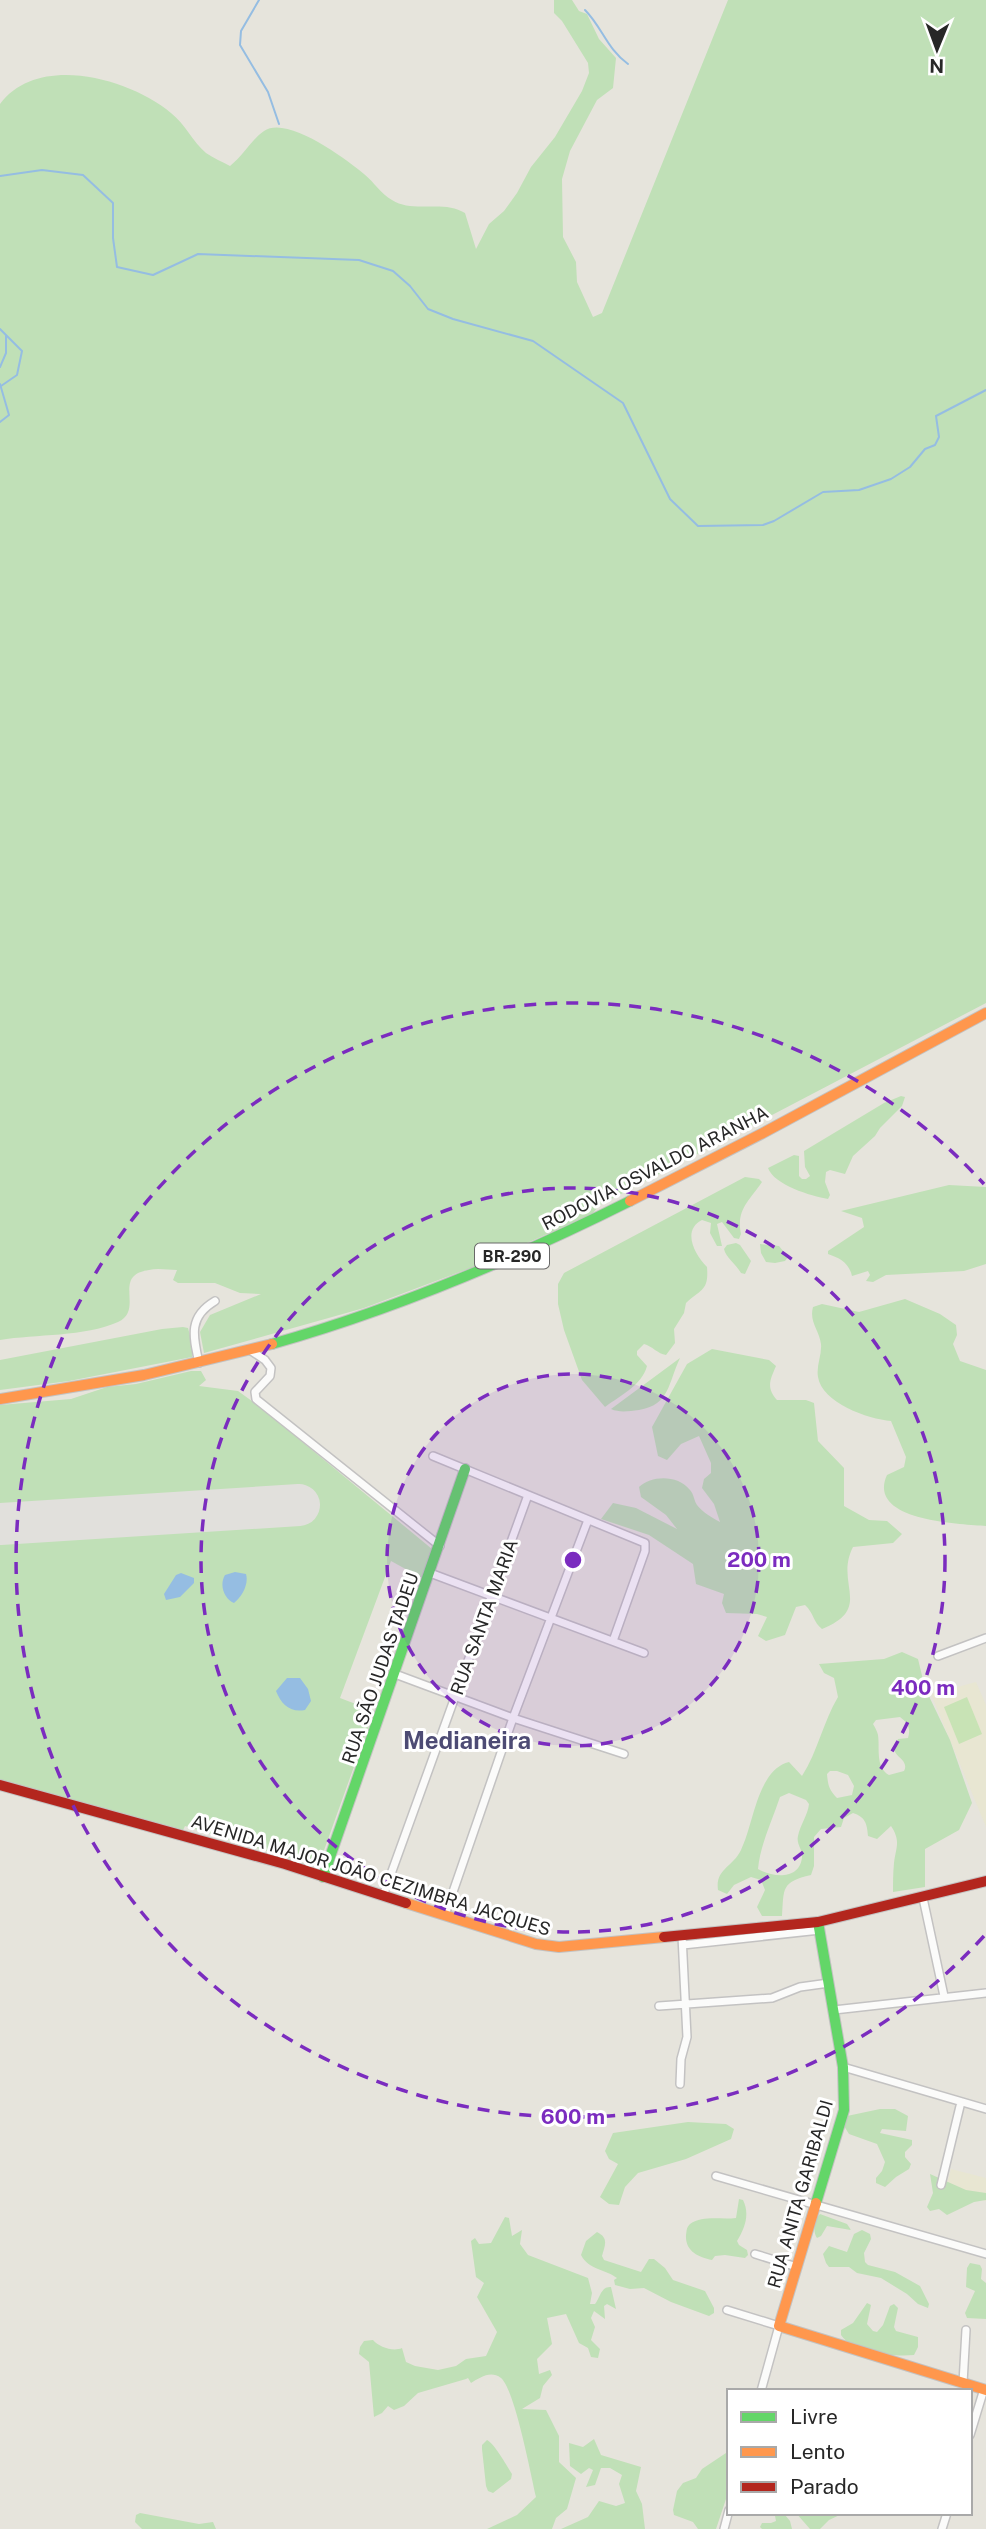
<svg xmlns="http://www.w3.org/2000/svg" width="986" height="2529" viewBox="0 0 986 2529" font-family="'Public Sans',sans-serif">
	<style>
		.education { fill: #e8e6d2 }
		.green { fill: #c0e0b7; fill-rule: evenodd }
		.pitch { fill: #c8e3b5 }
		.water { fill: #95bde2 }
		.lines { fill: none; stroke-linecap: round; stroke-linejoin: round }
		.stream { stroke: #95bde2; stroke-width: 2 }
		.runway { stroke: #e1e0dc; stroke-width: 42 }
		.street-casing { stroke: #c3c2c2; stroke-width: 10 }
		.fast-casing { stroke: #c3c2c2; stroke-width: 12 }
		.slow-casing { stroke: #c3c2c2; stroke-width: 12 }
		.jam-casing { stroke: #c3c2c2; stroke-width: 12 }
		.street { stroke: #fbfbfa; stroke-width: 7 }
		.fast { stroke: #63d668; stroke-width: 10 }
		.slow { stroke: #ff974d; stroke-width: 10 }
		.jam { stroke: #b3261e; stroke-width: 10 }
		.ring { fill: none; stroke: #7b2cbf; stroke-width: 3.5; stroke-dasharray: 12 9 }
		.labels { text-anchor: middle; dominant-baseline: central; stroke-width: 6; stroke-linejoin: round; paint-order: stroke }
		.shield { fill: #fff; stroke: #686868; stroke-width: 2 }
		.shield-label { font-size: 16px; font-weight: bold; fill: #272727 }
		.street-label { font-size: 18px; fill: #272727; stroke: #fff }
		.district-label { font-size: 24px; font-weight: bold; fill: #4d4b74; stroke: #fff }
		.centre { fill: #7b2cbf; stroke: #fff; stroke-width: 3.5 }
		.ring-label { font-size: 21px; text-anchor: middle; font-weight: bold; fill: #7b2cbf; stroke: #fff; stroke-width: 6; stroke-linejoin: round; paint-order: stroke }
	</style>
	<rect width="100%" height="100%" fill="#e6e4dc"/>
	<path class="education" d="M976,1682L986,1705V1827L931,1694Z
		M951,2169L986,2178V2201L945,2190Z"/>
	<path class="green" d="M554,0H572L579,11L587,14L599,39L616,58L613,88L597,100L570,151L562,179L563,237L576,262L577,282L593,317L602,313L728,0H986V1003L600,1205L592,1214L473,1267L364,1308L204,1353L200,1332L210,1315L261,1294L240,1293L215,1283H178L173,1280L177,1270C168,1270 158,1268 149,1270C111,1275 145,1310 118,1322C85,1337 36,1334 0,1340V104C38,53 129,78 171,113C185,124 193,142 206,153C213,158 223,162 230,166C243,156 252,139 264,131C287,115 346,159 364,174C374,182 381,194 392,200C414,214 443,199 465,213L476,249L489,224L504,211L517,193L531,167L555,137L582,91L589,73L588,63L562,21L554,13Z
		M901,1096L905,1097L902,1106L880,1128L875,1136L853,1156L845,1174L830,1170L826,1172L825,1182L830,1195L828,1199C811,1196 774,1185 768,1168L794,1155L799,1156V1176L802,1179H806L810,1176L805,1167L804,1151L884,1103Z
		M745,1177L759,1179L762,1182C749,1201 736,1210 741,1234L739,1239L734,1238L722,1222L717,1224L722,1246H717L710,1233L711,1223L702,1220C682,1230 694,1254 707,1267C709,1291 701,1289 686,1303L684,1313L674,1329L675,1343L666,1355C658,1354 652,1346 644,1344L637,1351V1355L647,1366C642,1385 621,1395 605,1407L582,1380L564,1330L558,1304V1284L564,1273Z
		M949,1185L986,1187V1264L964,1271L886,1275L873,1282L866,1281L870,1275L868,1271L852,1276C849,1263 840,1258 828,1254V1251L864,1227L862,1218L841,1211Z
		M736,1243L740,1245L751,1261L745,1274L741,1273C736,1264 726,1258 724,1249L727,1245Z
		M760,1244L779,1246L788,1257L785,1261L775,1263L766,1262L761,1253Z
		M905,1299L940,1314L956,1325L957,1335L953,1344L960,1361L986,1370V1526C959,1524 866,1521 887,1475L904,1467L906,1457L891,1421C868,1419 822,1403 818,1377C816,1366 822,1355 821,1344C819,1330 809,1322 813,1307L822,1304L859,1312Z
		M183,1327L188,1328L193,1347L192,1357L69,1381L0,1390V1360L162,1329Z
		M712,1349L769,1360L776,1366C770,1380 766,1388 777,1400H806L814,1403L818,1441L844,1468V1506L869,1520L887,1521L902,1534L893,1543L853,1547C834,1584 874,1608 822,1629C813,1622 814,1613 805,1605L796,1607L785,1635L766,1641L758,1636L767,1617L757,1614L726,1613L722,1603L724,1594L696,1584L693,1564L649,1535L601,1519L613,1503L636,1508L677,1529L666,1515L641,1497L639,1487C652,1475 678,1475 690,1490C694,1494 694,1501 697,1505C702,1512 713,1518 720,1522L714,1504L702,1488L704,1479L711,1473V1463L699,1436L681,1444L667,1460L658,1456L652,1427L687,1364Z
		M680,1358C668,1383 670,1405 639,1410C629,1411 620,1413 611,1409Z
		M191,1371H201L206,1380L199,1386L238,1391L260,1407L432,1549L422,1578L391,1561L340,1698L374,1711L318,1867L185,1826L183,1830L0,1782V1405L71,1399L107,1387L136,1384Z
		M902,1652L918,1659L925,1688L950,1740L972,1803L959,1830L925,1849V1887L893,1892C893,1883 893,1873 894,1863C896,1847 901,1841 891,1826L877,1839L868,1836C867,1823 865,1817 853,1813L844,1818L841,1827L821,1829L814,1837V1866L811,1875C781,1882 784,1888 782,1916H762L757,1907L765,1890L761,1880L751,1877L734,1885L727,1894L718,1890C715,1869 733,1867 741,1850C754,1824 757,1770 789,1762L802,1776C818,1751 823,1722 838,1697L834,1678L824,1673L819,1664L884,1659ZM900,1717C908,1723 911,1728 908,1738L898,1739L894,1750C897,1758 909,1761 904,1771L889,1775C875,1767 880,1748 878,1735C877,1731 875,1727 873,1724L876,1720ZM830,1771H837L848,1775L854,1786L852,1795L837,1798C829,1790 828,1785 827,1774ZM789,1793L806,1800L809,1804C808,1815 800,1825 798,1836C796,1844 803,1850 802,1857C800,1880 773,1878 758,1869C760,1845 772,1821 780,1797Z
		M880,2109H895L908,2116L906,2131L882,2129L880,2133L912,2140V2145L905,2152V2157L911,2164L909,2169L896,2177L885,2187L876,2183V2178L882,2171L885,2162L877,2144L849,2134L844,2126L847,2116Z
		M688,2122L726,2124L734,2129L731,2139L686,2159L638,2173L625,2187L619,2205L609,2204L600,2197L618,2164L609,2159L605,2151L613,2133Z
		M930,2174L966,2190L986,2193V2200L974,2202L947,2215L939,2209L930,2211L927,2207L933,2193Z
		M739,2199L743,2200C750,2214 745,2228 737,2241L739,2245L747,2250L748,2255L745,2258L725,2255L715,2256L712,2260C698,2257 685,2251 686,2235C687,2230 686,2228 690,2224C703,2215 721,2220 736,2218Z
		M820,2214L847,2224L851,2230L827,2226L821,2236L817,2238C812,2231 815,2219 820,2214Z
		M505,2217L509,2218L512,2236L522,2230L520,2244L528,2255L588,2278L592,2293L590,2304H595C600,2298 601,2286 611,2287L616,2309L607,2304L604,2306L605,2319L594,2311L591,2318L595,2327L591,2340L600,2349L598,2358L591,2357L588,2348L579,2343L566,2314L547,2318L552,2344L537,2359L539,2374L550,2370L552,2375L543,2386L540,2398L522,2409L546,2410L559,2436V2462L576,2478L567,2509L556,2518L552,2529H487L517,2515L536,2497C531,2476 515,2390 501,2378C490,2370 480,2378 471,2383L468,2378L466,2379L418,2393L404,2406L394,2410L388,2406L382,2413L374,2417L369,2362L359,2354L360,2347L364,2341L373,2340C379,2347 393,2352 402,2348L406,2362L415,2366L438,2370L456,2366L466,2359L486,2356L497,2332L477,2297L484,2283L476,2277L471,2241L475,2238L479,2244L491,2243Z
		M862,2230L870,2234L871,2239L864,2253L865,2262L868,2265L895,2272L920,2286L929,2304L928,2308L918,2304L907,2294L881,2278L857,2273L849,2267H829L826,2263L823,2254L829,2246L847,2252L854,2234Z
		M597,2232C609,2238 605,2245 602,2256L604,2260L641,2272L649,2259H654L665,2268L673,2280L705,2291L714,2308V2313L709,2316L671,2302L644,2288L630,2289L615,2285L614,2280L617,2278C605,2269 589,2270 581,2255L586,2241Z
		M970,2263L980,2265L982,2269L981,2279L986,2283V2319L967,2318L965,2313L975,2291L966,2287L967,2268Z
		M867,2303L871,2305L867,2324L873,2331L877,2332L883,2325L890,2306L894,2304L898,2308L894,2327L896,2331L918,2337V2347L914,2355C894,2357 853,2353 841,2335V2330L853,2323Z
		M594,2439L601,2455L641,2467L636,2491L642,2504L645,2529H561L588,2517L599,2501L616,2506L625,2503L619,2484L622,2475L610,2468H601L595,2485L586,2487L593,2470L589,2468L581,2474L570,2466L569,2443L583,2447Z
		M487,2440C494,2443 507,2466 512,2474L511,2479L493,2493L488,2491L486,2486L482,2449V2445Z
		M729,2451V2490L716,2529H698L693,2522L674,2515L673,2510L677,2491L683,2483L696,2478L702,2469Z
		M140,2513L199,2524L213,2522L216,2529H142L135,2522L136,2515Z
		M765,2513H787L785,2515L790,2521L792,2529H762L760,2527L762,2523H771L776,2521L775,2516Z
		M796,2513H844L829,2520L820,2529H810Z"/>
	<path class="pitch" d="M967,1697L982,1734L959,1744L944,1707Z"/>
	<path class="water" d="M235,1572L246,1574C249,1584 242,1597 234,1603C224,1599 219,1585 225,1575Z
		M181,1573L194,1578V1583L180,1597L166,1600L164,1594L176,1575Z
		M287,1678H300L308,1689L311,1701L305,1710C290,1713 281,1704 276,1691Z"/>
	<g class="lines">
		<path class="stream" d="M259,0L241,31L240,45L268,92L279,124
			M585,10C602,27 607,49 628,64
			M0,176L42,170L83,175L113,203V238L117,267L153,275L198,254L359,260L393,271L410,286L428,309L453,319L533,341L623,403L670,499L698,526L763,525L774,521L823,492L859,490L891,479L910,467L925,449L935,445L939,437L936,416L986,390
			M0,329L22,351L17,375L1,386
			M0,367L6,353V336
			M0,384L9,415L0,422"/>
		<path class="runway" d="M0,1524L299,1505"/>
		<defs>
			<path id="street" d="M250,1350L265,1360L271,1368L270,1376L255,1392L256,1399L440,1546
				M199,1363C193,1336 188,1317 215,1301
				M433,1456L645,1543V1551L613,1641
				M430,1573L644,1653
				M938,1656L986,1638
				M395,1674L513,1718L624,1754
				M383,1896L528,1495
				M923,1898L944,1996
				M445,1915L513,1718L588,1520
				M683,1945L820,1930
				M659,2006L772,1998L800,1987L829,1983
				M834,2010L986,1993
				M843,2067L986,2109
				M680,2084L681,2059L687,2037L682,1936
				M716,2176L986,2254
				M941,2185L961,2102
				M755,2254L797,2267
				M727,2310L779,2326L761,2391
				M963,2383L966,2330
				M970,2435L984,2389
				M724,2529L729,2510
				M942,2529L947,2513"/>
			<path id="fast" d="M272,1344C396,1309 516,1258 630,1201
				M323,1877L465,1469
				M816,2203L844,2110L843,2067L818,1922"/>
			<path id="slow" d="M630,1201L763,1133L986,1013
				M0,1399L144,1375L272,1344
				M406,1903L536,1944L559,1947L664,1937
				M816,2203L779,2326L986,2390"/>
			<path id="jam" d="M0,1785L285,1864L406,1903
				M664,1937L818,1922L986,1881"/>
		</defs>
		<use href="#street" class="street-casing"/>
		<use href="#fast" class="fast-casing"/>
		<use href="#slow" class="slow-casing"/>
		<use href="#jam" class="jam-casing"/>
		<use href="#street" class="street"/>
		<use href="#fast" class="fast"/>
		<use href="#slow" class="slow"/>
		<use href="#jam" class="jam"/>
	</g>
	<circle cx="573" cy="1560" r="186" fill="#7b2cbf" fill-opacity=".12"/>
	<g class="ring">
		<circle cx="573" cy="1560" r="186"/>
		<circle cx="573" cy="1560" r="372"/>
		<path d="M984 1936A557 557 0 1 1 984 1184"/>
	</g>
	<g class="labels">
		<rect class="shield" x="475" y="1243.5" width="74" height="25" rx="5"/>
		<g class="shield-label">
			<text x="512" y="1256">BR-290</text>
		</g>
		<g class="street-label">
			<text transform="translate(655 1168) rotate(-27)">RODOVIA OSVALDO ARANHA</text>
			<text transform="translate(484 1617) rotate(-70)">RUA SANTA MARIA</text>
			<text transform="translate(380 1668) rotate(-71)">RUA SÃO JUDAS TADEU</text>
			<text transform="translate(371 1875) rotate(17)">AVENIDA MAJOR JOÃO CEZIMBRA JACQUES</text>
			<text transform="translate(800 2194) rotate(-74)">RUA ANITA GARIBALDI</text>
		</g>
		<g class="district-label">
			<text x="467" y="1740">Medianeira</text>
		</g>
	</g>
	<circle cx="573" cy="1560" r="10" class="centre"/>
	<g class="ring-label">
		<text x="759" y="1567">200 m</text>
		<text x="923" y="1695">400 m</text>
		<text x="573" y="2124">600 m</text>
	</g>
	<rect x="727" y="2389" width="245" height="126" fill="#ffffff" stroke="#a9a9a9" stroke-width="2"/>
	<rect x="741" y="2412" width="35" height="10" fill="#63d668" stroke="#a9a9a9" stroke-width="2"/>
	<text x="790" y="2424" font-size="21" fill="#272727">Livre</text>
	<rect x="741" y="2447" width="35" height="10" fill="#ff974d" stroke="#a9a9a9" stroke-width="2"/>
	<text x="790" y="2459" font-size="21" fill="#272727">Lento</text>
	<rect x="741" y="2482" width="35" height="10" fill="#b3261e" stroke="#a9a9a9" stroke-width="2"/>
	<text x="790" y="2494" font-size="21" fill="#272727">Parado</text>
	<g transform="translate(937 49) rotate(181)" stroke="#ffffff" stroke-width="5" paint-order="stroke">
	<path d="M0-5L12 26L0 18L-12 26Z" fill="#272727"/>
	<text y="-10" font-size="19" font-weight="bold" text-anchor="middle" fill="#272727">N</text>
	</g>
</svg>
